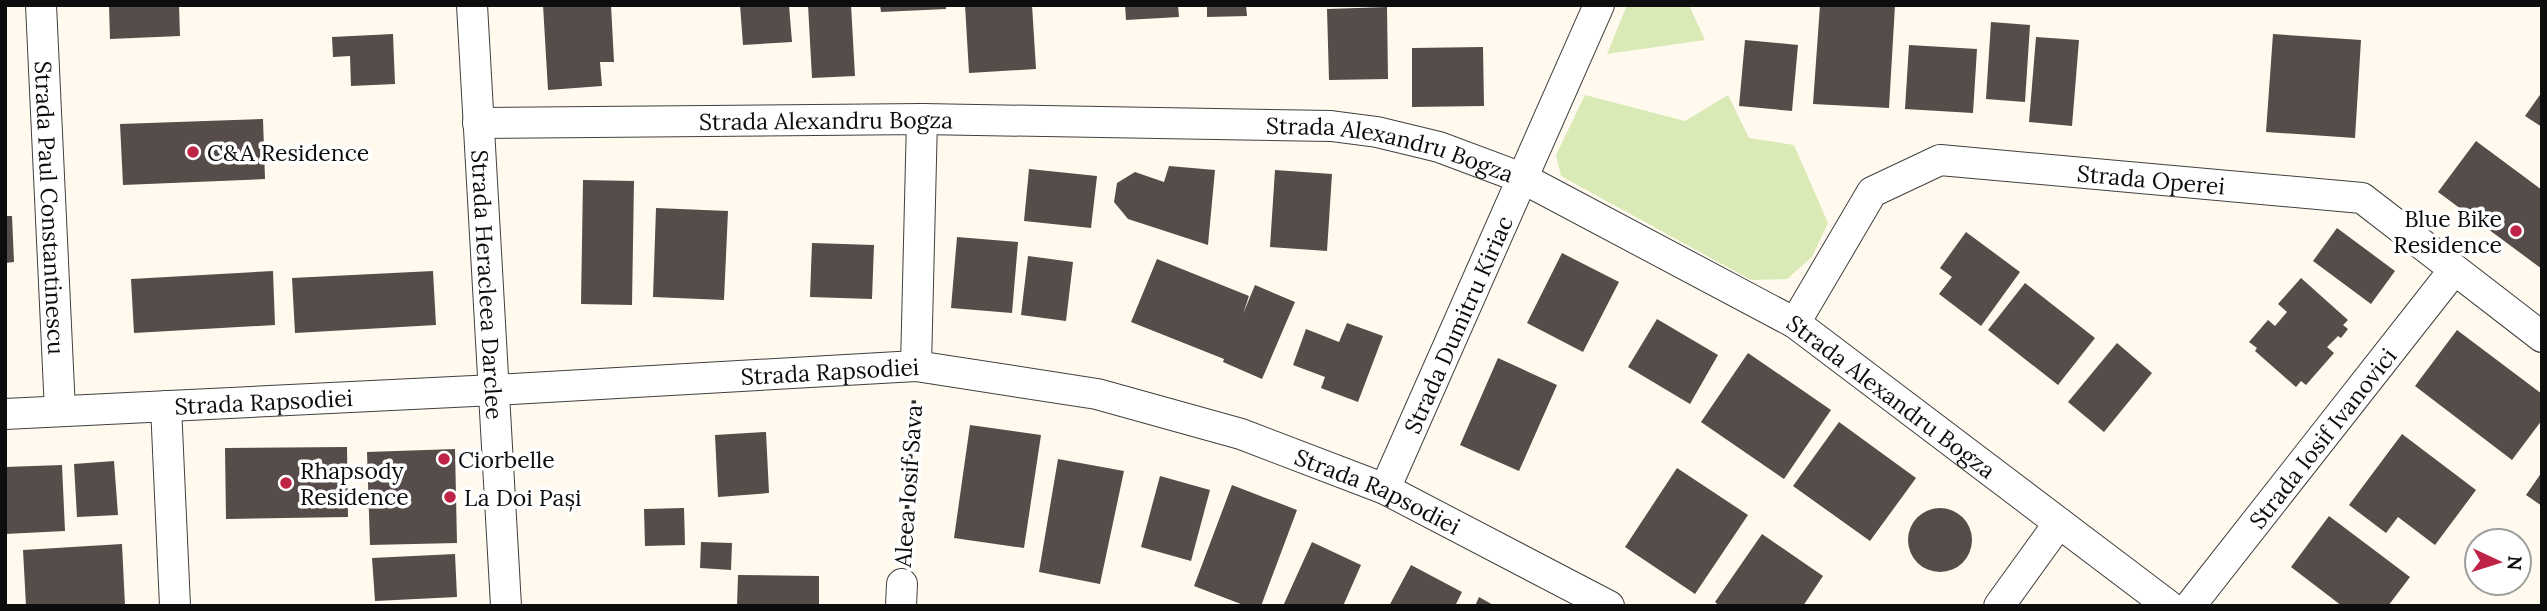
<svg xmlns="http://www.w3.org/2000/svg" width="2547" height="611" viewBox="0 0 2547 611" font-family="Lora,serif">
	<style>
		.green { fill: #daeab7 }
		.building { fill: #564c4a }
		.lines { fill: none; stroke-linecap: round; stroke-linejoin: round }
		.minor-casing { stroke: #404040; stroke-width: 32 }
		.path { stroke: #2f2f2f; stroke-width: 4.5; stroke-dasharray: 7 3.5; stroke-linecap: butt }
		.minor { stroke: #fff; stroke-width: 30 }
		.poi-dot { fill: #bf2446; stroke: #fff; stroke-width: 2.5 }
		.labels { text-anchor: middle; dominant-baseline: central; stroke-width: 7; stroke-linejoin: round; paint-order: stroke }
		.street-label { font-size: 23px; fill: #0d0d0d; stroke: #fff }
		.poi-label { font-size: 23px; fill: #0d0d0d; stroke: #fff; text-anchor: start }
	</style>
	<rect width="100%" height="100%" fill="#fff9ee"/>
	<path class="green" d="M1627,5H1689L1705,40L1607,54Z
		M1585,95L1685,121L1728,95L1749,138L1794,145L1828,223L1812,257L1787,279L1751,280L1561,176L1556,155Z"/>
	<path class="building" d="M109,5H179L180,36L110,39Z
		M543,5H611L614,62H600L602,86L548,90Z
		M740,5H789L792,42L743,45Z
		M808,5H851L855,76L812,78Z
		M880,5H946V9L881,12Z
		M965,5H1032L1036,69L969,73Z
		M1125,5H1178L1179,17L1126,20Z
		M1207,5H1246L1247,16L1207,17Z
		M1820,5H1895L1889,108L1813,104Z
		M1387,7L1388,79L1329,80L1327,9Z
		M1991,22L2030,25L2025,102L1986,99Z
		M393,34L395,84L351,86L350,56L333,57L332,37Z
		M2273,34L2361,40L2355,138L2266,132Z
		M2036,37L2079,40L2072,126L2029,122Z
		M1745,40L1798,45L1792,111L1739,106Z
		M1909,45L1977,49L1973,113L1905,109Z
		M1483,47L1484,106L1412,107V48Z
		M2542,92V127L2525,116Z
		M263,119L265,179L123,185L120,124Z
		M2476,141L2542,190V269L2438,192Z
		M1169,166L1215,170L1208,245L1128,219L1114,202L1117,183L1135,172L1164,182Z
		M1029,169L1097,176L1091,228L1024,221Z
		M1275,170L1332,174L1327,251L1270,247Z
		M583,180L634,181L632,305L581,304Z
		M656,208L728,211L724,300L653,297Z
		M5,216H12L14,262L5,263Z
		M2337,228L2395,271L2371,304L2313,261Z
		M1966,232L2020,272L1981,326L1939,294L1952,277L1940,268Z
		M957,237L1018,242L1012,313L951,308Z
		M812,243L874,245L872,299L810,297Z
		M1562,253L1619,282L1583,352L1527,323Z
		M1028,256L1073,262L1066,321L1021,315Z
		M1157,259L1249,296L1243,314L1255,285L1295,302L1262,379L1223,362L1224,359L1131,322Z
		M273,271L275,325L134,333L131,279Z
		M433,271L436,325L295,333L292,278Z
		M2301,278L2348,320L2343,325L2348,329L2341,338L2338,336L2327,347L2334,353L2306,385L2301,381L2296,387L2255,351L2257,348L2249,342L2268,320L2275,326L2287,312L2278,304Z
		M2025,283L2095,338L2058,385L1988,330Z
		M1657,319L1718,355L1690,404L1628,367Z
		M1347,323L1383,336L1358,402L1321,388L1325,377L1293,365L1306,329L1339,342Z
		M2457,330L2542,394V420L2512,460L2415,386Z
		M2117,343L2152,373L2104,432L2068,402Z
		M1748,353L1831,410L1784,479L1701,422Z
		M1498,358L1557,385L1519,471L1460,445Z
		M1839,422L1916,478L1870,541L1793,486Z
		M970,425L1041,435L1024,548L954,538Z
		M766,432L769,493L718,497L715,435Z
		M2402,434L2476,490L2435,545L2398,517L2386,533L2349,505Z
		M347,447L348,517L226,519L225,448Z
		M455,449L457,543L370,545L367,452Z
		M1058,459L1124,471L1100,584L1039,572Z
		M114,461L118,515L77,517L74,464Z
		M62,465L65,531L5,534V467Z
		M1677,468L1748,515L1695,594L1625,547Z
		M2542,472V506L2526,495Z
		M1160,476L1210,490L1191,561L1141,547Z
		M1232,485L1297,510L1261,606H1246L1194,586Z
		M684,508L685,545L645,546L644,509Z
		M1908 540a32 32 0 1 1 64 0a32 32 0 1 1-64 0Z
		M2329,516L2410,577L2388,606H2342L2291,567Z
		M1762,534L1823,576L1803,606H1720L1715,602Z
		M701,542L732,543L731,570L700,568Z
		M1312,542L1361,565L1343,606H1283Z
		M122,544L125,606H26L23,550Z
		M455,554L457,597L375,601L372,558Z
		M1411,565L1462,592L1455,606H1389Z
		M738,575L819,576V606H737Z
		M1479,597L1495,606H1475Z"/>
	<g class="lines">
		<defs>
			<g id="minor">
				<path id="s1" d="M41,5L60,411"/>
				<path id="s2" d="M472,5L506,606"/>
				<path id="s3" d="M478,123L922,119L1331,126L1377,132L1439,147L1522,178L1795,323L2169,606"/>
				<path id="s4" d="M1795,323L1872,192L1940,160L2362,198L2542,337"/>
				<path d="M916,366L922,119"/>
				<path d="M166,406L175,606"/>
				<path id="s5" d="M5,414L494,390L916,366L1097,394L1241,434L1385,489L1609,606"/>
				<path id="s6" d="M1385,489L1599,5"/>
				<path d="M901,606L902,584"/>
				<path d="M1999,606L2059,523"/>
				<path id="s7" d="M2190,606L2454,270"/>
			</g>
		</defs>
		<use href="#minor" class="minor-casing"/>
		<path class="path" d="M904,554L914,399"/>
		<use href="#minor" class="minor"/>
	</g>
	<g class="poi-dot">
		<circle cx="193" cy="152" r="7"/>
		<circle cx="2516" cy="231" r="7"/>
		<circle cx="444" cy="459" r="7"/>
		<circle cx="286" cy="483" r="7"/>
		<circle cx="450" cy="497" r="7"/>
	</g>
	<g class="labels">
		<g class="street-label">
			<text stroke="none"><textPath href="#s3" startOffset="348">Strada Alexandru Bogza</textPath></text>
			<text stroke="none"><textPath href="#s3" startOffset="915">Strada Alexandru Bogza</textPath></text>
			<text stroke="none"><textPath href="#s4" startOffset="439">Strada Operei</textPath></text>
			<text stroke="none"><textPath href="#s1" startOffset="203">Strada Paul Constantinescu</textPath></text>
			<text stroke="none"><textPath href="#s2" startOffset="280">Strada Heracleea Darclee</textPath></text>
			<text stroke="none"><textPath href="#s6" startOffset="180">Strada Dumitru Kiriac</textPath></text>
			<text stroke="none"><textPath href="#s5" startOffset="826">Strada Rapsodiei</textPath></text>
			<text stroke="none"><textPath href="#s3" startOffset="1482">Strada Alexandru Bogza</textPath></text>
			<text stroke="none"><textPath href="#s5" startOffset="259">Strada Rapsodiei</textPath></text>
			<text stroke="none"><textPath href="#s7" startOffset="214">Strada Iosif Ivanovici</textPath></text>
			<text transform="translate(908 486) rotate(-86)">Aleea Iosif Sava</text>
			<text stroke="none"><textPath href="#s5" startOffset="1393">Strada Rapsodiei</textPath></text>
		</g>
		<g class="poi-label">
			<text x="207" y="152">C&amp;A Residence</text>
			<text x="2502" y="218" text-anchor="end">Blue Bike<tspan x="2502" dy="26">Residence</tspan></text>
			<text x="458" y="459">Ciorbelle</text>
			<text x="300" y="470">Rhapsody<tspan x="300" dy="26">Residence</tspan></text>
			<text x="464" y="497">La Doi Pași</text>
		</g>
	</g>
	<rect width="2547" height="611" fill="none" stroke="#0d0d0d" stroke-width="14"/>
	<g transform="translate(2498 562) rotate(94)"><circle r="33" fill="#ffffff" stroke="#9e9e9e" stroke-width="2"/>
	<path d="M0-5L12 26L0 18L-12 26Z" fill="#bf2446"/>
	<text y="-10" font-size="19" font-weight="bold" text-anchor="middle" fill="#0d0d0d">N</text>
	</g>
</svg>
